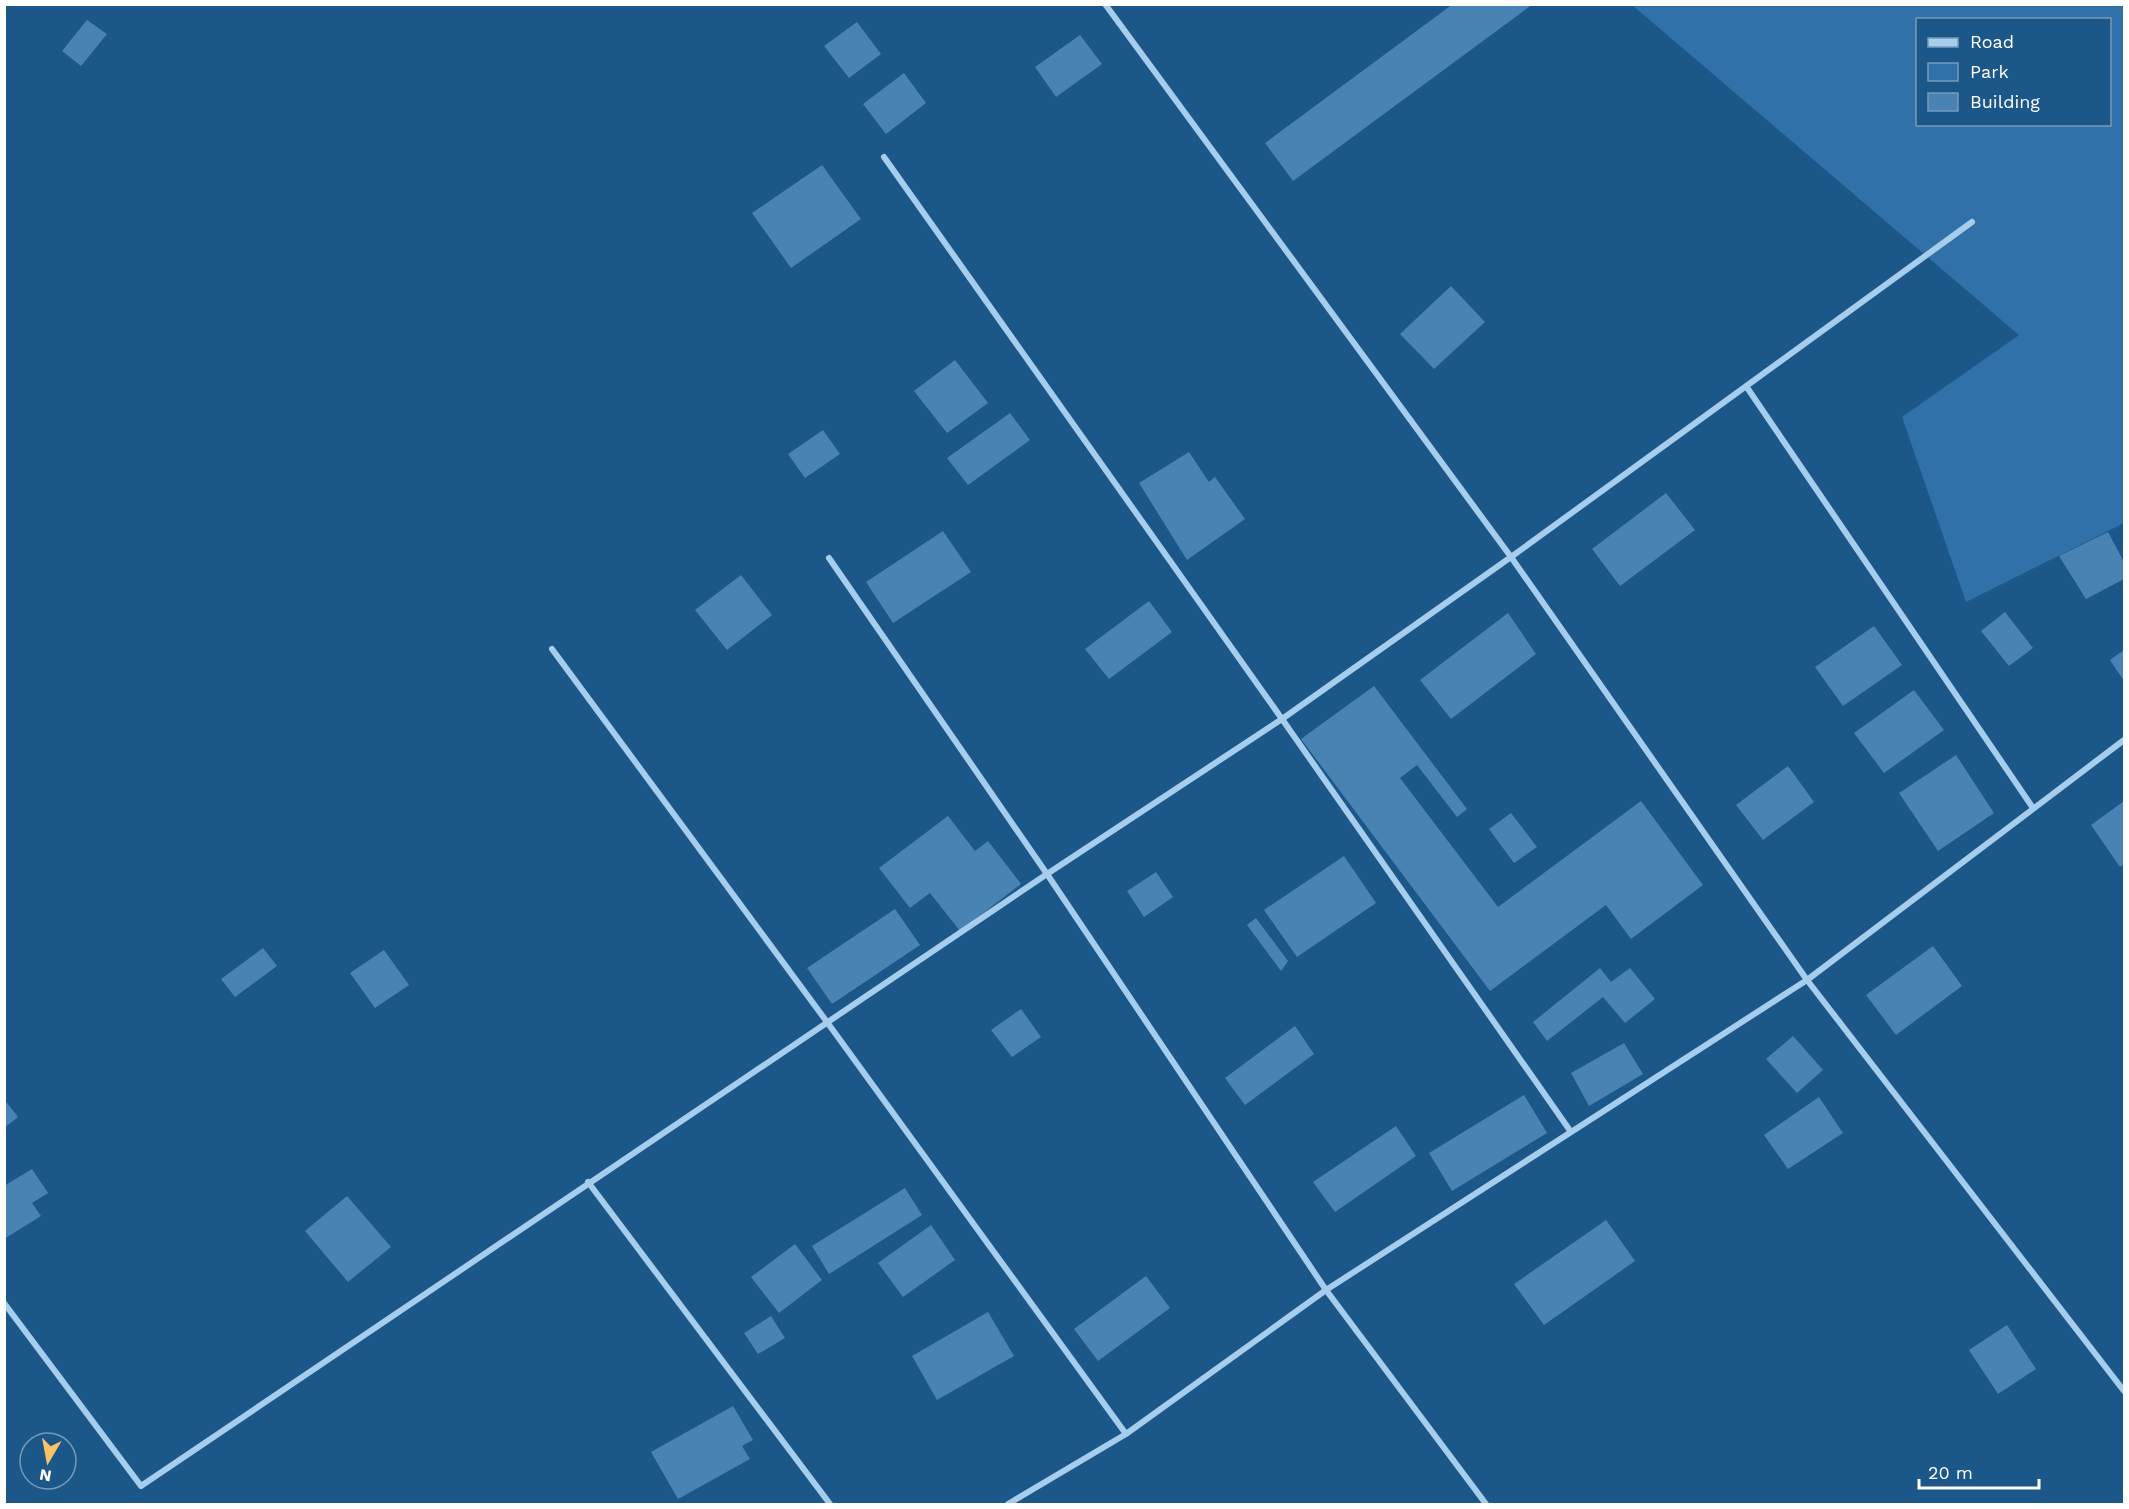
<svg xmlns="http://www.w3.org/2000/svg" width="2129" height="1509" viewBox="0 0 2129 1509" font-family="'Work Sans',sans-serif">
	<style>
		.green { fill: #2f71a8; fill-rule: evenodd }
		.building { fill: #4983b4 }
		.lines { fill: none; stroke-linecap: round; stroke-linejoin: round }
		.street { stroke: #a6cdec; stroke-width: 6 }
	</style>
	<rect width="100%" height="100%" fill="#1c578a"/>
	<path class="green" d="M1632,5H2124V523L1966,602L1902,417L2019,335ZM1918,20H2110V124H1918Z"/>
	<path class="building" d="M1453,4H1533L1293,181L1265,143Z
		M87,20L107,34L81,66L62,51Z
		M857,22L881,54L849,78L824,46Z
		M1080,35L1102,64L1056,97L1035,67Z
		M904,73L926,103L886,134L863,104Z
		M822,165L861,219L791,268L752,213Z
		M1451,286L1485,322L1434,369L1400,334Z
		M955,360L988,403L947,433L914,391Z
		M1010,413L1030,440L968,485L947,458Z
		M823,430L840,454L805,478L788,454Z
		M1189,452L1209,482L1215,477L1245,519L1187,560L1139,483Z
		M1666,493L1695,530L1620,586L1592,549Z
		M943,531L971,572L893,623L866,582Z
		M2108,532L2124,562V579L2086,599L2059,556Z
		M741,575L772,615L727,650L695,610Z
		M1149,601L1172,632L1109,679L1085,649Z
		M2005,612L2033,648L2009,666L1981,631Z
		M1508,613L1536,654L1451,719L1420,680Z
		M1874,626L1902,665L1843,706L1815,667Z
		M2124,650V681L2110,660Z
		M1374,686L1467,809L1457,817L1417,765L1400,778L1498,907L1641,801L1703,885L1631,939L1606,905L1490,991L1301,739Z
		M1914,690L1944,730L1884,773L1854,733Z
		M1956,755L1994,813L1938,851L1899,793Z
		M1788,766L1814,802L1763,840L1736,805Z
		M2124,801V864L2120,867L2091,825Z
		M1511,813L1537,847L1514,863L1489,829Z
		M948,816L975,851L988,841L1021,884L960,931L930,893L910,908L879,868Z
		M1344,856L1376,903L1297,957L1264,910Z
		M1156,872L1173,897L1144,917L1127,891Z
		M895,909L920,945L832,1004L807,968Z
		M1256,918L1288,961L1281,971L1247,925Z
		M1933,946L1962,986L1896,1035L1866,995Z
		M263,948L277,966L235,997L221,979Z
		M384,950L409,985L375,1008L350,973Z
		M1600,968L1611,982L1630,968L1655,999L1625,1023L1603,997L1547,1041L1533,1022Z
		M1021,1009L1041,1037L1012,1057L991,1030Z
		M1295,1026L1314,1054L1245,1105L1225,1078Z
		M1793,1036L1823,1070L1797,1093L1766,1059Z
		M1624,1043L1643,1074L1589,1106L1571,1073Z
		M1524,1095L1547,1133L1452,1191L1429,1153Z
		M1819,1097L1843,1133L1788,1169L1764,1135Z
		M4,1099L18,1117L4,1128Z
		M1396,1126L1416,1156L1335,1212L1313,1182Z
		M32,1169L48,1193L32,1203L41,1216L4,1239V1186Z
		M905,1188L922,1215L829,1274L812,1246Z
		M347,1196L391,1247L348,1282L305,1231Z
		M1606,1220L1635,1261L1544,1325L1514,1284Z
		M931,1225L955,1260L903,1297L878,1263Z
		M795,1244L822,1280L779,1313L751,1277Z
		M1146,1276L1170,1308L1098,1361L1074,1329Z
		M988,1312L1014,1356L937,1400L912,1356Z
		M771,1316L785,1338L758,1354L744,1333Z
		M2007,1325L2036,1369L1998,1394L1969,1350Z
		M733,1406L753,1440L742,1446L750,1459L678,1499L651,1452Z"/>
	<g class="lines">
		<path class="street" d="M1105,4L1511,557L1807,980L2124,1391
			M884,157L1282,719L1571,1132
			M1746,386L2033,808
			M829,558L1047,874L1326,1290L1486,1504
			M552,649L827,1022L1126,1434
			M588,1182L830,1504
			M4,1303L141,1486L1047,874L1282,719L1511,557L1972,222
			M1008,1504L1126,1434L1326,1290L1807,980L2124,740"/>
	</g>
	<rect width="2129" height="1509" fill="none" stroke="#ffffff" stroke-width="12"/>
	<rect x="1916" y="18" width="195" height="108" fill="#1c578a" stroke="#779ab9" stroke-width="1.5"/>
	<rect x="1928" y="38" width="30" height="9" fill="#a6cdec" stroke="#779ab9" stroke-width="1.5"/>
	<text x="1970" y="48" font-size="18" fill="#ffffff">Road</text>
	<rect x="1928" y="63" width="30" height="18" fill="#2f71a8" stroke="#779ab9" stroke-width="1.5"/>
	<text x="1970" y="78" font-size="18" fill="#ffffff">Park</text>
	<rect x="1928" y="93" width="30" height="18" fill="#4983b4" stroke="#779ab9" stroke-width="1.5"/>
	<text x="1970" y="108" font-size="18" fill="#ffffff">Building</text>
	<g transform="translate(48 1461) rotate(190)"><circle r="28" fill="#1c578a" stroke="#779ab9" stroke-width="1.5"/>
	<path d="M0-4.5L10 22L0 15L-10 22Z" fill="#fdc264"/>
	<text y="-9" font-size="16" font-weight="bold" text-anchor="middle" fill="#ffffff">N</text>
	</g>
	<path d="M1919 1479v9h120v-9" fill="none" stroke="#ffffff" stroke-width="3"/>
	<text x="1928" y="1479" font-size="18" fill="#ffffff" stroke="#1c578a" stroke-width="4.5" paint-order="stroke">20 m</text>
</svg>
